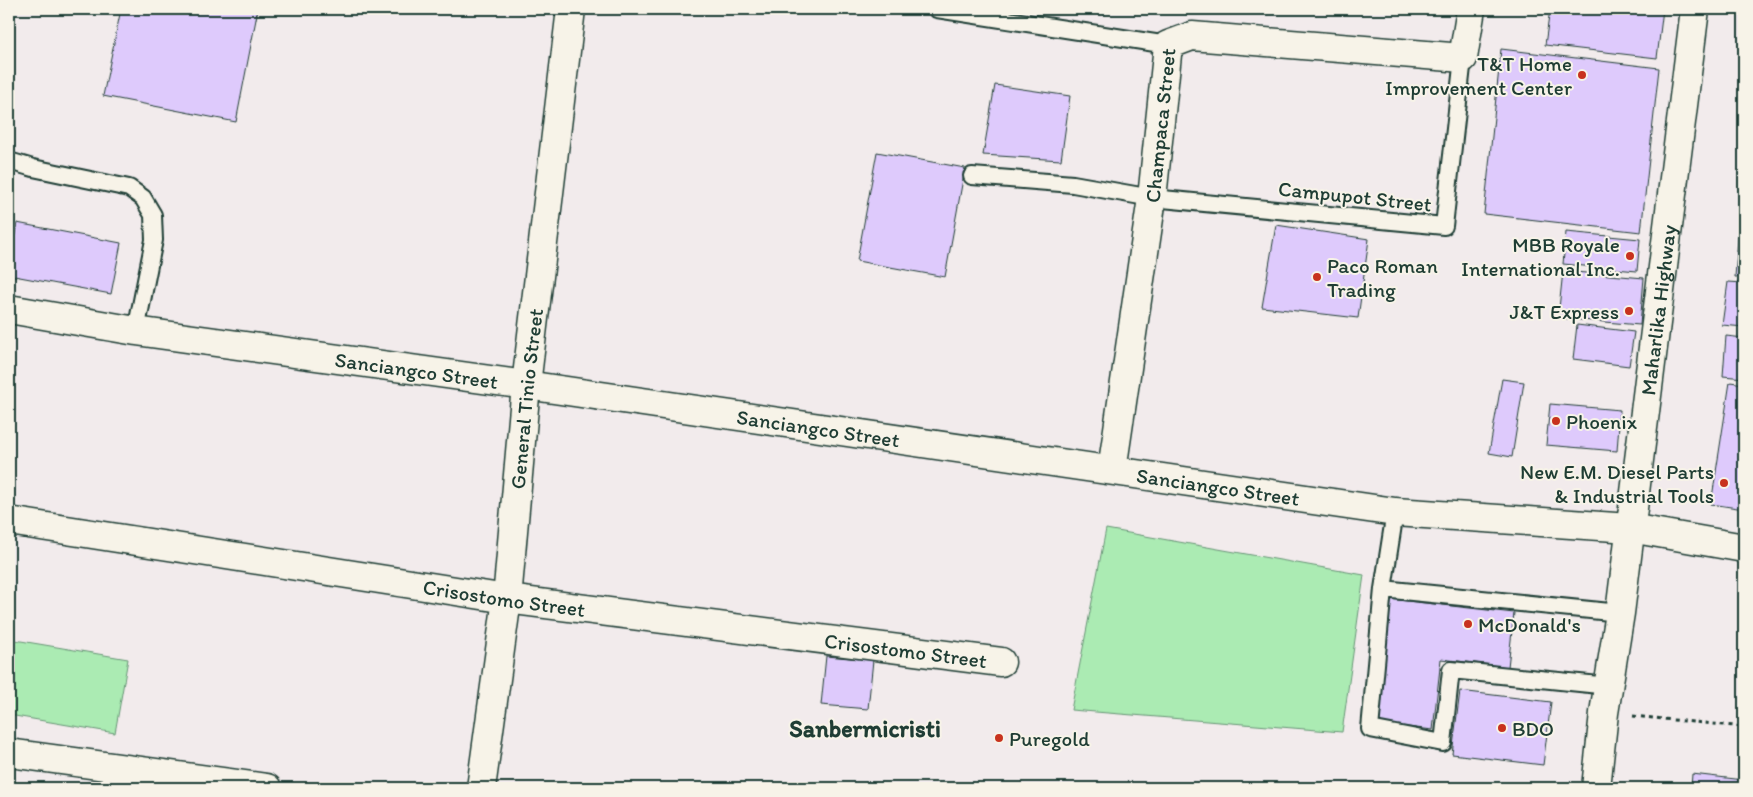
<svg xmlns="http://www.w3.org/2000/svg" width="1753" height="797" viewBox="0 0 1753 797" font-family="Itim,sans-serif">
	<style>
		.green { fill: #abebb3; stroke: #659474 }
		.building { fill: #decafc; stroke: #1f3d34 }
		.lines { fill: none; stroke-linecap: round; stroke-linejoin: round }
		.service-casing { stroke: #1f3d34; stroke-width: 20 }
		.minor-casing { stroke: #1f3d34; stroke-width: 31 }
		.tertiary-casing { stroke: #1f3d34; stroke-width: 31 }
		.secondary-casing { stroke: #1f3d34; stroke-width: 31 }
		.primary-casing { stroke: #1f3d34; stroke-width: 31 }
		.path { stroke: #1f3d34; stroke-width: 3; stroke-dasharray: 4 4; stroke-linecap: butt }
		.service { stroke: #f7f3e8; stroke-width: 16 }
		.minor { stroke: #f7f3e8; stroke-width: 28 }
		.tertiary { stroke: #f7f3e8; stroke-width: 28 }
		.secondary { stroke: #f7f3e8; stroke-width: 28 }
		.primary { stroke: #f7f3e8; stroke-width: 28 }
		.poi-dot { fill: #c8321e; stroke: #f7f3e8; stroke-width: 2 }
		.labels { text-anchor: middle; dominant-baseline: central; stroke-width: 4; stroke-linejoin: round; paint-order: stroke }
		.poi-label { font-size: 21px; fill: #1f3d34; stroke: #f7f3e8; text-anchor: start }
		.street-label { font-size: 21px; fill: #1f3d34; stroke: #f7f3e8 }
		.quarter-label { font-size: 24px; font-weight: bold; fill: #1f3d34; stroke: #f7f3e8 }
	</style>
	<rect width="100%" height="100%" fill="#f2ebec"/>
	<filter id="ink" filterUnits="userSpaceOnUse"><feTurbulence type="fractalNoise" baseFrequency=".02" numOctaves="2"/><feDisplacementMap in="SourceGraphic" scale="10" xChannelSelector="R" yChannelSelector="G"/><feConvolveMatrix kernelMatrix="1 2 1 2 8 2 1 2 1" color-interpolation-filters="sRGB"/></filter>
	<g filter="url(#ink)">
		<path class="green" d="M1106,529L1364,575L1342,732L1071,710Z
			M9,639L128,659L115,733L9,715Z"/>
		<path class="building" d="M121,9H258L236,122L103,96Z
			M1550,9H1663L1657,58L1545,45Z
			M1501,49L1659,68L1641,232L1484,214Z
			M995,85L1070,96L1061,160L983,155Z
			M877,152L965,168L945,277L857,261Z
			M17,223L121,243L111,294L9,275V266Z
			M1276,225L1369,239L1358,318L1262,307Z
			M1739,226H1744V277H1735Z
			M1566,232L1640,239L1637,271L1563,264Z
			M1563,271L1644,278L1640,325L1558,318Z
			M1728,282L1744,283V327L1722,325Z
			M1577,325L1634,332L1629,366L1573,359Z
			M1726,336L1744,338V378L1723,376Z
			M1502,379L1524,382L1512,457L1489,453Z
			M1730,382L1744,384V509L1711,504Z
			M1550,404L1620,410L1617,451L1546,445Z
			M1389,599L1514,613L1508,667L1441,659L1433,730L1374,723Z
			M826,656L873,660L868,709L821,705Z
			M1460,691L1551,702L1543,765L1452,754Z
			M1692,774L1744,780V788H1691Z"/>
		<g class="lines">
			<defs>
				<path id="service" d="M937,9L1168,45
					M9,161L33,168L129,188L143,198L153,215L154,240L136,331
					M972,176L1073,184L1152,198L1444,226L1463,58
					M1395,512L1383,589L1370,729L1443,743L1451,670L1609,686
					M1383,589L1620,613"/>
				<g id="minor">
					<path id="s1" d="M1112,470L1152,198L1168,45L1192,36L1463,58L1471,9"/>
					<path id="s2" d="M9,521L507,599L1001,662"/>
					<path d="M9,753L267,788"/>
				</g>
				<g id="tertiary">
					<path id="s3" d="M9,309L136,331L526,385L1395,512L1630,528"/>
					<path id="s4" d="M481,788L507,599L526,385L571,9"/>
				</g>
				<path id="secondary" d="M1630,528L1744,548"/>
				<g id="primary">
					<path id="s5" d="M1596,788L1604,713L1620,613L1695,9"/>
				</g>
			</defs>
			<use href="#service" class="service-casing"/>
			<use href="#minor" class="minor-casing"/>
			<use href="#tertiary" class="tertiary-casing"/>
			<use href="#secondary" class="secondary-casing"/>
			<use href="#primary" class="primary-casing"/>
			<path class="path" d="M1633,716L1744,727"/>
			<use href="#service" class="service"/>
			<use href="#minor" class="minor"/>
			<use href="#tertiary" class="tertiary"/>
			<use href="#secondary" class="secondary"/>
			<use href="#primary" class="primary"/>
		</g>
	</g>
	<g class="poi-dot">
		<circle cx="1582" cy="75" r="5"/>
		<circle cx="1630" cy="256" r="5"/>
		<circle cx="1317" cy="277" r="5"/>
		<circle cx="1629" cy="311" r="5"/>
		<circle cx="1556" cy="421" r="5"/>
		<circle cx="1724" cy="483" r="5"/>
		<circle cx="1468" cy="624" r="5"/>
		<circle cx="1502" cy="728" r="5"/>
		<circle cx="999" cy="738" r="5"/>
	</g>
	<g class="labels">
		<g class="poi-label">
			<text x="1572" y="63" text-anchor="end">T&amp;T Home<tspan x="1572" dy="24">Improvement Center</tspan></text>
			<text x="1620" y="244" text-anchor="end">MBB Royale<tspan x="1620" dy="24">International Inc.</tspan></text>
			<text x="1327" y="265">Paco Roman<tspan x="1327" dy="24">Trading</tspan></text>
			<text x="1619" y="311" text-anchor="end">J&amp;T Express</text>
			<text x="1566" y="421">Phoenix</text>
			<text x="1714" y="471" text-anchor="end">New E.M. Diesel Parts<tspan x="1714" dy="24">&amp; Industrial Tools</tspan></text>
			<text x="1478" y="624">McDonald's</text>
			<text x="1512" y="728">BDO</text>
			<text x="1009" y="738">Puregold</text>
		</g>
		<g class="street-label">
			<text stroke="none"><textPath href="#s1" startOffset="348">Champaca Street</textPath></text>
			<text transform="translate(1355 196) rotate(6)">Campupot Street</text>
			<text stroke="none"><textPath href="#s5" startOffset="482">Maharlika Highway</textPath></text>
			<text stroke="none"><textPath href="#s3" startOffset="412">Sanciangco Street</textPath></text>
			<text stroke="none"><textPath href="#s4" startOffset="392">General Tinio Street</textPath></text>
			<text stroke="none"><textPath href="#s3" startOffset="818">Sanciangco Street</textPath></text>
			<text stroke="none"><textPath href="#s3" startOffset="1222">Sanciangco Street</textPath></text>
			<text stroke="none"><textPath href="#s2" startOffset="501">Crisostomo Street</textPath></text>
			<text stroke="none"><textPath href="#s2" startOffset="906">Crisostomo Street</textPath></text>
		</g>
		<g class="quarter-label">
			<text x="865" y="728">Sanbermicristi</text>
		</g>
	</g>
	<rect width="1753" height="797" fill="none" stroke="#f7f3e8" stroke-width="30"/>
	<rect x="15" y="15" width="1723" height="767" fill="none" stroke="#1f3d34" stroke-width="2" filter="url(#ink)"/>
</svg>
